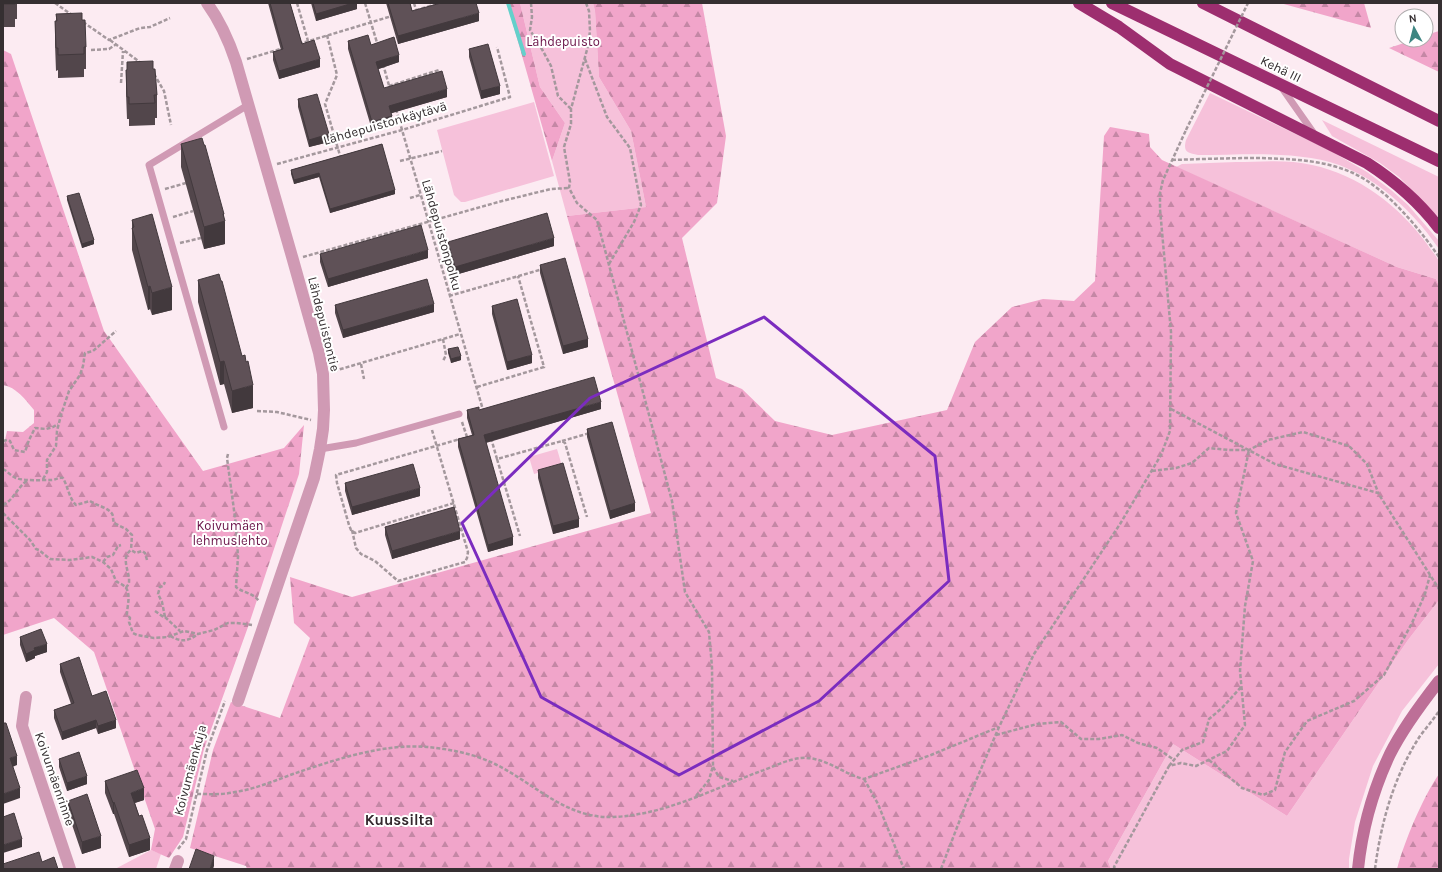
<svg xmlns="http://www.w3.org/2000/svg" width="1442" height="872" viewBox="0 0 1442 872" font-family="Karla,sans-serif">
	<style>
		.green { fill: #f6c1da }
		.forest { fill: url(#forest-firs) }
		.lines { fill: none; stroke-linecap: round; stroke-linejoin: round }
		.stream { stroke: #64d0cb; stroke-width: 4 }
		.path { stroke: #a4989d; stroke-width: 2.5; stroke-dasharray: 4 2; stroke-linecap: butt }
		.lane { stroke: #d09ab4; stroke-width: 7 }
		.street { stroke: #d09ab4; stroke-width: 12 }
		.secondary { stroke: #bd6f97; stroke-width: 12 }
		.highway { stroke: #9d2e6f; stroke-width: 12 }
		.path-bridge { stroke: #a4989d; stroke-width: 2.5; stroke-dasharray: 4 2; stroke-linecap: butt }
		.wall { fill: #52464b }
		.shaded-wall { fill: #42393d }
		.building { fill: #5f5157; stroke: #42393d }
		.marked { fill: none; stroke: #7b2cbf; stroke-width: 3; stroke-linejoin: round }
		.labels { text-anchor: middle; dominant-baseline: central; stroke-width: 4; stroke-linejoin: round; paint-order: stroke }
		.park-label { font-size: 13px; fill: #6a1348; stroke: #fff }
		.street-label { font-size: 13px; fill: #352f31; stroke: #fff }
		.quarter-label { font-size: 15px; font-weight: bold; fill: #35282e; stroke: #fff }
	</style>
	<defs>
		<pattern id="forest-firs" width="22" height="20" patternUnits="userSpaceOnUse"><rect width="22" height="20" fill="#f1a5ca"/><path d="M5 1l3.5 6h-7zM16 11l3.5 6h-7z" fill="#c487a5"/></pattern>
	</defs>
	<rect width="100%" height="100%" fill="#fcebf2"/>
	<path class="green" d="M520,3H593L595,11L599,77L631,131L646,207L567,216L552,161L565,123L540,87Z
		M1210,93L1329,150L1367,172L1391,190L1408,205L1439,241V249C1410,206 1364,165 1311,158C1275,152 1235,155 1198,155C1187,153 1183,152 1186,140Z
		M534,102L554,176L465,202H461L454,195L437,130Z
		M1322,120L1439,177V218L1399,177L1380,163L1332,136Z
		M1236,162C1261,162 1288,159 1312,165C1359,175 1399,206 1427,244C1430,249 1437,256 1439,262C1441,267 1439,280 1439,286L1436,279L1397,267L1176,167L1182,164Z
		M557,449L562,466L534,474L529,457Z
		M1439,600V664L1402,711L1373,766L1355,822L1349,859V869H1111L1108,861L1173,744L1287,816L1408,640Z
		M151,850L161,854L156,869H115Z"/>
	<path class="forest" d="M507,3H520L540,87L565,123L552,161Z
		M593,3H702L726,136L717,203L682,238L716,378L742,389L775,421L832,435L947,410L975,342L1012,307L1043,299L1074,301L1095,281L1104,136L1110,127L1149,134L1150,147L1162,160L1397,267L1436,279L1439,286V600L1408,640L1287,816L1173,744L1108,861L1111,869H247L246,866L190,848L213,750L231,702L280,718L310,638L294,623L290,577L352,597L651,513L567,216L646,207L631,131L599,77L595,11Z
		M1280,3H1364L1371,28Z
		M1439,31V72L1389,48L1413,40H1426V35Z
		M3,50L11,54L104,331L203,471L284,448L304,425L299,474L248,627L204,749L183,837L169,858L151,850L155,829L94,652L54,618L3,635V449L7,431L23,432L34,423V410C26,400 16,387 3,385Z
		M1439,774V869H1397C1405,840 1422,799 1439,774Z"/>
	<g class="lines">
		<path class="stream" d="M508,3L524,54"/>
		<path class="path" d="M55,3L72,15
			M297,3L308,41
			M365,3L378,46
			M414,3L416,10
			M531,3L532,17L530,30L543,51L551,66L558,96L571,109
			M586,3L589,11L590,31L588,46L571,109V124L564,147L570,182L569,188L577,203L597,220L672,501L685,592L709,632L712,667L713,766L709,780L696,796
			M410,12L440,3
			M83,22L109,40L140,28L150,27L170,18
			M327,35L337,75L325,104L341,159
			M110,40L141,63
			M299,44L392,16
			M91,50L109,49L115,45
			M247,59L284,48
			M585,59L607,117L630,148L641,205L634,222L609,264
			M383,64L390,89
			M154,74L164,91L171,125
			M121,83L123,51
			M389,86L439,70
			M396,109L483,410
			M1172,160C1201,159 1231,158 1260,158C1292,159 1324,160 1353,173C1386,188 1419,228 1439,257
			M400,161L442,151
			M277,164L402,130L510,97L497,47
			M165,189L186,183
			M410,198L420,195
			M173,217L193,211
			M180,243L201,238
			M303,257L502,201L551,189L569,188
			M449,296L543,269
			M443,339L446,355L443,361
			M361,364L364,379
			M334,371L460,334
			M477,387L544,367L518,276
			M1171,409L1275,464L1378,493L1439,589
			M257,411L277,412L311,420
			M462,422L467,437
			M491,438L497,459L562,441L565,443L587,517
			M3,441L7,440L10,441L14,450L25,452L29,440L35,428L46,429L53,427L58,424
			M562,441L590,433
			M228,454L227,458L236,525L238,557L236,587C243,593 252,592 259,601
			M497,459L520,536
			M3,469C7,471 11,476 16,478C24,481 42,480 51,480C56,480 58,477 63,478C68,487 69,498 76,505L90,501C97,506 111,508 113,516C113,518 113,520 114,523L126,529L132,535L131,550
			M1152,471L1176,468L1192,463L1209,448L1229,450H1249L1268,440L1303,432L1349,446L1367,464L1378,492
			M43,479L47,472V460L56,446L57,431L61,415L69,391L80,375L83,366L85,353L93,351L116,331
			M454,503L355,533L351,530L349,525L337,483L336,475L460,439
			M3,505C14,500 17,487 28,480
			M3,513L30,540L36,549L39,550L50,559L70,560L92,557L103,562L111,569L116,581C118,583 122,584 124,586C132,592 127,606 127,614L130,618L129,622L133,633L137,635L154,638L168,637L184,631L198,634L214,630L228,623H236L252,625
			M352,530L356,548L361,554L375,561L398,581L465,562L467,558L468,552L432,430
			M103,562L107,557L113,555L118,546L121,545
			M126,588C127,586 129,584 129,582C130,572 120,558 131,550L136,553L142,551L145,553L147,560
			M155,611L162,616L165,617L162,602L158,594L160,587L163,586L165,582
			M165,617L180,631
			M170,636C181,642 187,642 198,634
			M996,735L1037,724L1061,722L1081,739H1099L1122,735L1138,743L1157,748L1174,760
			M1209,760L1242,788L1263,795L1275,790L1285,752L1307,721L1354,701L1384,675L1412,623L1425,594L1430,575
			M1169,766L1182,750L1203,742L1209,719L1222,708L1242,686
			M713,767L719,777L733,781
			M864,779L878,804L904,869
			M197,794C210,794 222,795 235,792C255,789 274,781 293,774C334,760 384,743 427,747C450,749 474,754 495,764C534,783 566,819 613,817C665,815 713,789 761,771C773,767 788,759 801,758C824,756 843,774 864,779L931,755L999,727
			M178,849L186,839L207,750L225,701
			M941,869L966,804L999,727L1034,654L1120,524L1161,455L1170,431L1171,332L1160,209V193L1163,180L1186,130
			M1115,869L1114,867L1169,766L1181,763L1196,766L1227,751L1245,725L1240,671L1245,606L1253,561L1236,513L1249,450
			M1375,869C1381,822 1394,776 1420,736C1426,728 1433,720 1439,711"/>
		<path class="lane" d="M1282,88L1315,135
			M224,427L149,165L248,105
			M320,449L356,443L459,414"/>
		<path class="street" d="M207,3C220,21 229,41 236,62L293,260L319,353L323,374L324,410L323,429L320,449L314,478L238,701
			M26,697L22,726L70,869
			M175,869L178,861"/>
		<path class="secondary" d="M1358,869C1362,830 1373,790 1390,754C1403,728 1421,704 1439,681"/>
		<path class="highway" d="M1079,3L1119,27L1170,64L1367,163C1395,181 1419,202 1439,228
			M1112,3L1439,161
			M1203,3L1439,121"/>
		<path class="path-bridge" d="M1186,130L1248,3"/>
	</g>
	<path class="wall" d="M3,3H17V19H15V27H3Z
		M268,3H290L302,44L320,67L279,79L273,60V52L281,50Z
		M311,3H357V9L316,21Z
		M386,3H410L412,11L479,21L398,44Z
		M56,14L82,20L86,47V69H84V77L58,78V70L56,71L55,44V21H56Z
		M348,41L371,45L399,62L378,69L384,88L447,97L391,113L392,124L372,130L348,49Z
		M469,49L500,94L481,99L469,57Z
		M127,62L153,69L157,95V118H155V125L129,126V119H127L126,93V70H127Z
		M298,99L329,142L309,147L298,107Z
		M181,144L224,214L225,244L204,249L181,167Z
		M382,144L395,194L330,213L319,177L294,184L291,174V170Z
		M67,196L94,244L82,248L67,200Z
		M132,220L172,310L152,315L150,309L148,310L132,250Z
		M448,242L554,246L455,275L448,250Z
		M320,254L428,258L328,287L320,262Z
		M540,265L588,347L563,354L540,273Z
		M198,280L253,408L232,413L224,384L220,385L198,302Z
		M335,305L434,312L343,338L335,313Z
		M492,306L532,363L507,370L492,314Z
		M448,349L461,360L451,363L448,353Z
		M601,409L486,443L513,545L488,552L458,447V439L472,435L467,418V410H479Z
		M587,429L635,511L610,519L587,437Z
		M538,470L579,527L553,534L538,478Z
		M345,483L420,496L352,515L345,491Z
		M385,527L460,539L392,559L385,535Z
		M20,637L47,652L35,656V658L26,662L20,645Z
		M60,664L92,696L116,728L98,734L96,728L62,740L54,718V710L71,704L60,672Z
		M59,759L87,784L67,791L59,767Z
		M105,781L144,800L135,803L150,850L129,857L114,814H113L105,793Z
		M68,801L101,848L82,854L68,813Z"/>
	<path class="shaded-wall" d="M353,3H357V9L316,21V14Z
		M479,13V21L398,44V36Z
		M399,55V62L376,70V62Z
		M320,59V67L279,79V71Z
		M500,86V94L481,99V91Z
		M447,89V97L389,114V106Z
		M392,116V124L372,130V122Z
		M329,134V142L309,147V140Z
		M319,173V177L294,184V180Z
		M395,190V194L330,213V209Z
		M225,221V244L204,249V227Z
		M554,238V246L455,275V267Z
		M94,240V244L82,248V244Z
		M428,250V258L328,287V279Z
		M150,286V309L148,310V287Z
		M172,287V310L152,315V293Z
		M434,304V312L343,338V330Z
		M588,339V347L563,354V346Z
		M532,355V363L507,370V362Z
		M461,356V360L451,363V359Z
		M224,361V384L220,385V362Z
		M253,385V408L232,413V391Z
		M601,402V409L484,443V435Z
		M420,488V496L352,515V507Z
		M635,503V511L610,519V511Z
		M579,519V527L553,534V526Z
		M460,531V539L392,559V551Z
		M513,537V545L488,552V545Z
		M47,644V652L35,656V658L26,662V654L34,648Z
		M96,720V728L62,740V732Z
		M116,720V728L98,734V726Z
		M17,756V765L10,768V758Z
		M87,776V784L67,791V783Z
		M20,788V798L3,804V794Z
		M144,788V800L131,804V793Z
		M114,802V814H113V803Z
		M101,836V848L82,854V842Z
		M150,838V850L129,857V845Z
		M22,839V847L3,853V845Z
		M214,856V866L213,869H210Z"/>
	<path class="building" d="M3,3H15V4H3Z
		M270,3H290L302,44L314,40L320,59L279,71L273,52L283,49Z
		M313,3H353L316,14Z
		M388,3H410L412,11L441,3H476L479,13L398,36Z
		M82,13V20H85L86,47H84V54L58,55V48H56L55,21H57L56,14Z
		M368,35L371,45L394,37L399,55L376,62L384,88L442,71L447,89L389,106L392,116L372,122L348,41Z
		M488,44L500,86L481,91L469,49Z
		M153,61V69H155L157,95H154L155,103L129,104V97H127L126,70H127V62Z
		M317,94L329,134L309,140L298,99Z
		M202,138L204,145H205L224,214H223L225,221L204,227L181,144Z
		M382,144L395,190L330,209L319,173L294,180L291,170Z
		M79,193L94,240L82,244L67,196Z
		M547,213L554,238L455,267L448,242Z
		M152,214L172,287L152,293L150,286L148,287L132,228L134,227L132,220Z
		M421,225L428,250L328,279L320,254Z
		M565,258L588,339L563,346L540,265Z
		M219,274L221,281H222L242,356L245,355L246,362L248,361L253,385L232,391L224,361L220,362L198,280Z
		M427,279L434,304L343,330L335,305Z
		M517,299L532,355L507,362L492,306Z
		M458,347L461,356L451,359L448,349Z
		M594,377L601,402L484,435L513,537L488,545L458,439L474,435L467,410L479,407V410Z
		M612,422L635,503L610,511L587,429Z
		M563,463L579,519L553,526L538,470Z
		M413,464L420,488L352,507L345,483Z
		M454,507L460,531L392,551L385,527Z
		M41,629L47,644L34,648L35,650L26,654L20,637Z
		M79,657L92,696L106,691L116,720L98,726L96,720L62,732L54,710L74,703L60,664Z
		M3,723H6L17,756L10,758L20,788L3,794Z
		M79,752L87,776L67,783L59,759Z
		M137,770L144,788L131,793L139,816L142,815L150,838L129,845L114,802L113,803L105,781Z
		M87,794L101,836L82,842L68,801Z
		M14,813L22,839L3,845V817Z
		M196,849L214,856L210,869H189Z
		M39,852L42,862L54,857L58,869H3V864Z"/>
	<path class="marked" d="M764,317L935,456L949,581L819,701L679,775L541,697L462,523L590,398Z"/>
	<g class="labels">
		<g class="park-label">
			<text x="563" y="41">Lähdepuisto</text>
			<text x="230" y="525">Koivumäen<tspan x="230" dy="15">lehmuslehto</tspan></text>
		</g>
		<g class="street-label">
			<text transform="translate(1281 69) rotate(26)">Kehä III</text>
			<text transform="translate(385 123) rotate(-16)">Lähdepuistonkäytävä</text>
			<text transform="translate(442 235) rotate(74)">Lähdepuistonpolku</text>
			<text transform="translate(324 324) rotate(76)">Lähdepuistontie</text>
			<text transform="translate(190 770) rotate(-75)">Koivumäenkuja</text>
			<text transform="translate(55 779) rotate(71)">Koivumäenrinne</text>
		</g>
		<g class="quarter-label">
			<text x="399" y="820">Kuussilta</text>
		</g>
	</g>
	<rect width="1442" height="872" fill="none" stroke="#352f31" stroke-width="8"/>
	<g transform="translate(1414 28) rotate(353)"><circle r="19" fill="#ffffff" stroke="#aeacad"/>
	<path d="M0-3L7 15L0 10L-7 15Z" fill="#3e8682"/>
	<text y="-6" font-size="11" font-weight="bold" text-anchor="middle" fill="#352f31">N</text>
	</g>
</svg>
